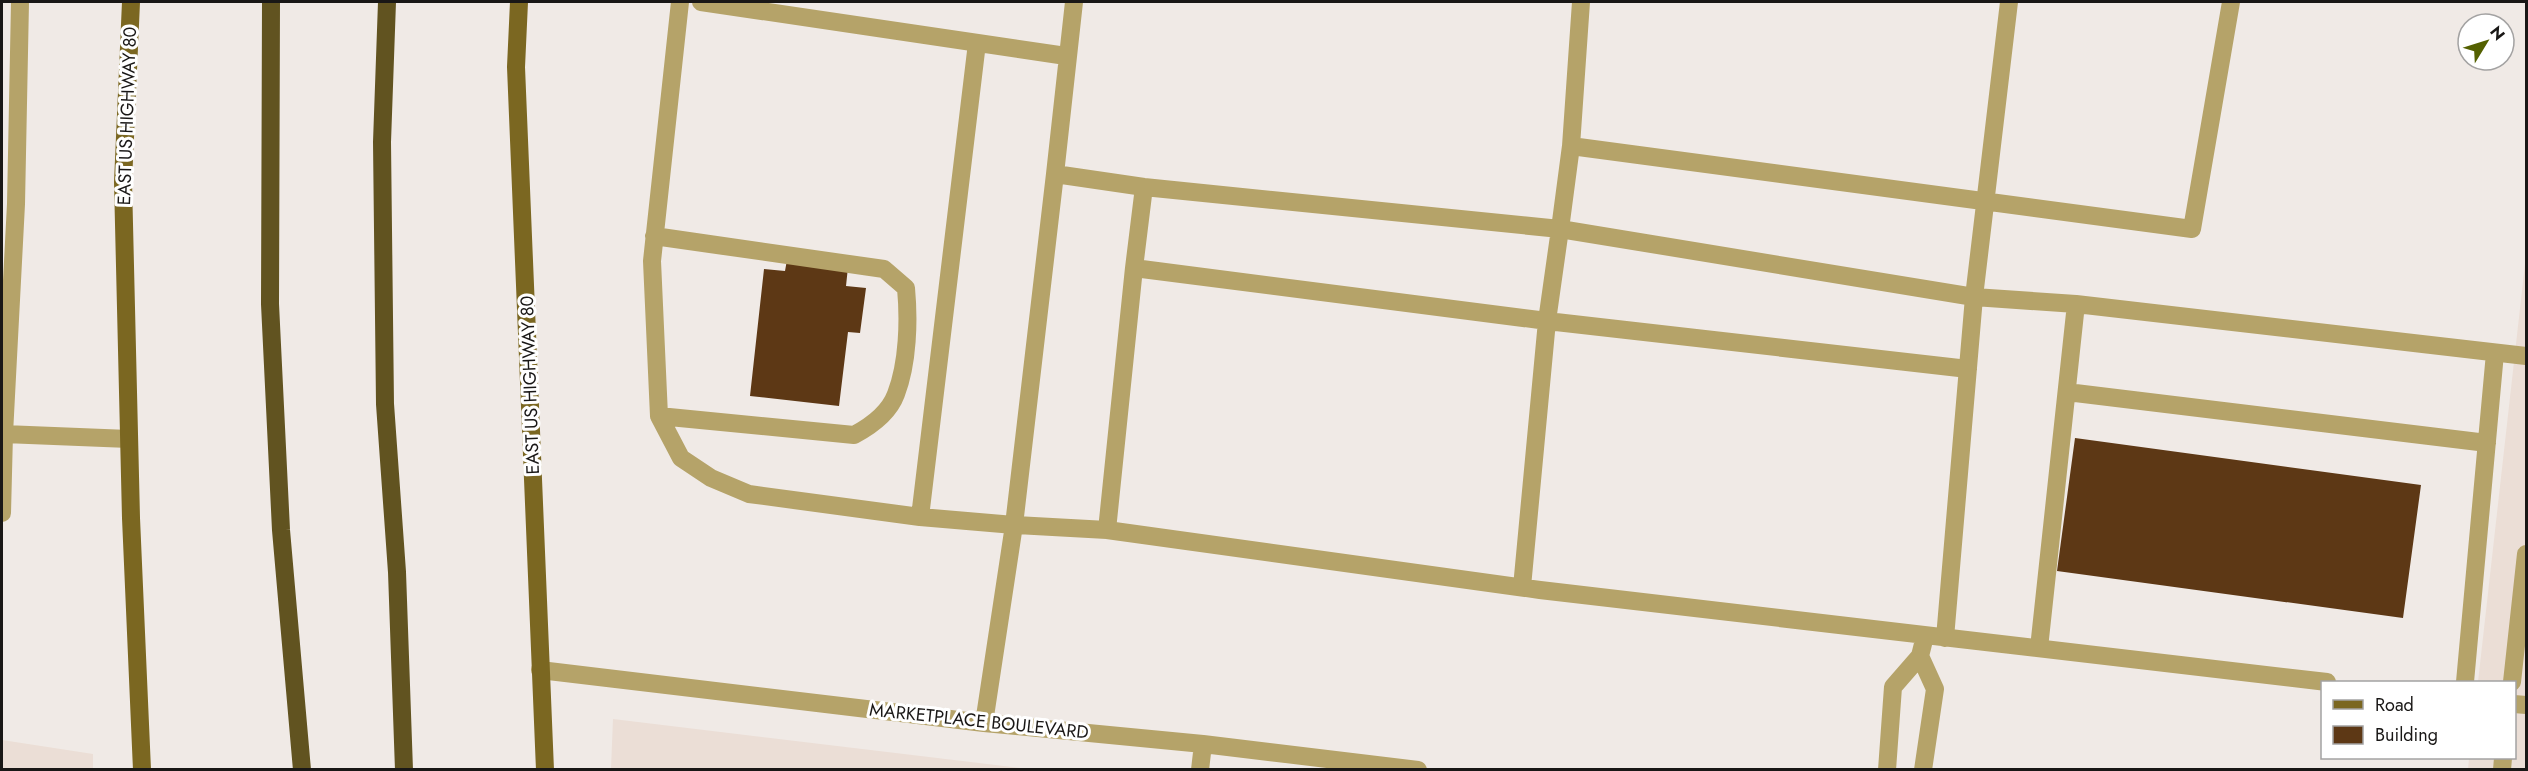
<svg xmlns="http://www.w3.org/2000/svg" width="2528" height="771" viewBox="0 0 2528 771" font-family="Jost,sans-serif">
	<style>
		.built { fill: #ebded6 }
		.building { fill: #5d3815 }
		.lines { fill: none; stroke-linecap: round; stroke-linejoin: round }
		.minor { stroke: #b5a369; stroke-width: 18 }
		.major { stroke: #7b6721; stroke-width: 18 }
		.highway { stroke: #615320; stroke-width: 18 }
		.labels { text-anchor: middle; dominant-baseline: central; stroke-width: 6; stroke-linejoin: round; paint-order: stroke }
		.street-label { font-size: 18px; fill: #191716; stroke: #fff }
	</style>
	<rect width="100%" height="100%" fill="#f0eae6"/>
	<path class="built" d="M2526,255V769L2468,770L2469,758H2514V682H2478Z
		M613,719L1029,769H611Z
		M2,740L93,754V769H2Z"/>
	<path class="building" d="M787,260L848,267L846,286L866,288L860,333L848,332L839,406L750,396L764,269L785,271Z
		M2075,438L2421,485L2403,618L2057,571Z"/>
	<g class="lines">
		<path class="minor" d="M20,2L16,204L4,434L129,439
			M680,2L652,261L659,416L681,458L711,478L749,494L920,517
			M701,2L1066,56
			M1074,2L1055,174L1144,187L1560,229L1547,321L1968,369
			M1581,2L1571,146L2192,229L2231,2
			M977,43L920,517L1014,525L984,723
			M1571,146L1560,229L1974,297L2009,2
			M1055,174L1014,525L1107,530
			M1144,187L1134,268L1547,321L1522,587
			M654,236L884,269L906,288C909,320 908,363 896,394C889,413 871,426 854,435L659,416
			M1134,268L1107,530L1540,590L2327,682
			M2067,392L2487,443
			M2,434H4L2,513
			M1945,638L1974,297L2076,304L2526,356
			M2039,648L2076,304
			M1920,656L1935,689L1923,770
			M540,670L984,723L1203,744L1418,770
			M2465,682L2495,353
			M2512,682L2526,554
			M2514,704L2526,705
			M1200,770L1203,744
			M1887,770L1893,687L1920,656L1925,636
			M2502,770L2503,758"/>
		<path class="major" d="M131,2L123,182L131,518L142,770
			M519,2L516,67L545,770"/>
		<path class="highway" d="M271,2L270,304L281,530L302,770
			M387,2L382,142L385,404L397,572L404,770"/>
	</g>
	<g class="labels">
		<g class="street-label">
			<text transform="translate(127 116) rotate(-88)">EAST US HIGHWAY 80</text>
			<text transform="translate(530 385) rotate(-92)">EAST US HIGHWAY 80</text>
			<text transform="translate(979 721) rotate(6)">MARKETPLACE BOULEVARD</text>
		</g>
	</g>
	<rect width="2528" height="771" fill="none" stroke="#191716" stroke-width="6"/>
	<rect x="2321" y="681" width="195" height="78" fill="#ffffff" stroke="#a3a2a2" stroke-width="1.5"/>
	<rect x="2333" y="700" width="30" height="9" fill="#7b6721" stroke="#a3a2a2" stroke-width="1.5"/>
	<text x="2375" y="711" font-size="18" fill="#191716">Road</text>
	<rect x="2333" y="726" width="30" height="18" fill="#5d3815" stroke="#a3a2a2" stroke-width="1.5"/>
	<text x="2375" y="741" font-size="18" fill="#191716">Building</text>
	<g transform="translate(2486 42) rotate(52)"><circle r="28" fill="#ffffff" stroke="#a3a2a2" stroke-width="1.5"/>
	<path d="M0-4.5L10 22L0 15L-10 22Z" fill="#546000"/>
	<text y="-9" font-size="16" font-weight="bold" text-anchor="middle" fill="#191716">N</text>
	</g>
</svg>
